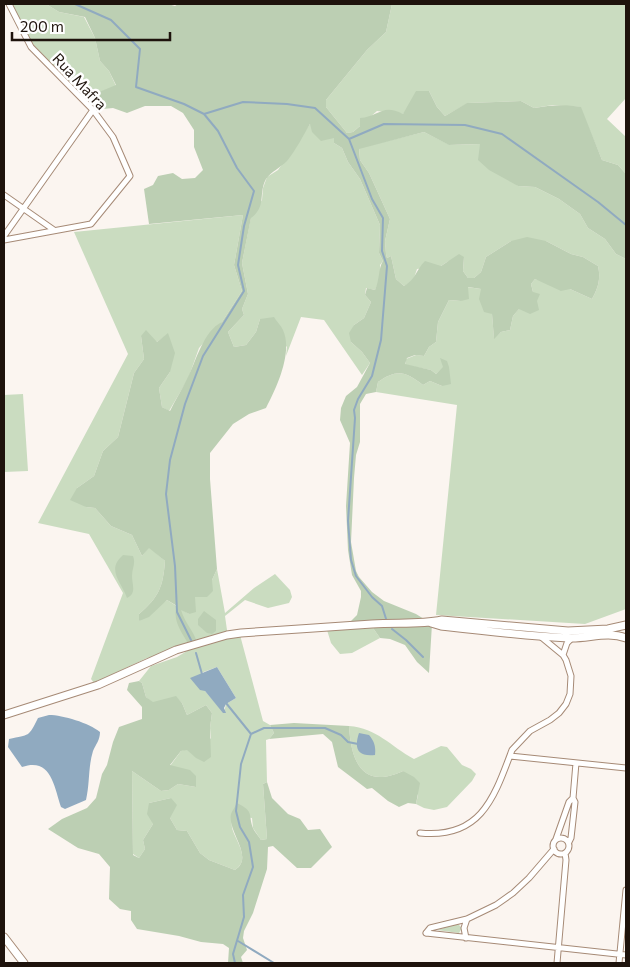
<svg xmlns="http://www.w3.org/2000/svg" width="630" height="967" viewBox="0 0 630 967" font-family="Commissioner,sans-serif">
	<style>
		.green { fill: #cadcc0; fill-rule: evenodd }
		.forest { fill: #bccfb3 }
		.water { fill: #90aac0 }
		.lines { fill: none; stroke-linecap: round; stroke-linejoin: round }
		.stream { stroke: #90aac0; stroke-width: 2 }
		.street-casing { stroke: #a68a76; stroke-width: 7 }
		.secondary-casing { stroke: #a68a76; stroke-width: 9 }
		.street { stroke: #fff; stroke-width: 5 }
		.secondary { stroke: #fff; stroke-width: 7 }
		.labels { text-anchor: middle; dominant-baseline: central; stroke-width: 5; stroke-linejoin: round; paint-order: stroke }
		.street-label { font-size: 15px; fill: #1e130c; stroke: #fff }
	</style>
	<rect width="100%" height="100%" fill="#fbf5f0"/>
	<path class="green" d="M9,4H46L59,12L84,17L95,38L100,61L109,71L116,86L82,99L31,47Z
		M392,4H626V98L607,119L626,137V174L618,165L602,160L580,107L553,105L534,108L521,101L468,103L445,116L437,107L429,91L403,114L377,111L353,132L347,133L326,107V100L367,50L386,32Z
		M310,124L335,137L334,143L342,148L348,162L360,179L380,225L379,253L383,261L380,265V280L375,290L366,288L365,295L371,302L364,318L354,325L351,342L362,352L370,363L362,375L324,320L301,317L286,356L287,347L260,319L256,332L246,345L234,347L228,332L244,315L242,309L248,294L242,263L251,217L262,200L263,188L267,177L278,170Z
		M424,132L450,145L480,144L518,186L535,187L559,199L580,214L588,228L605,239L616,254L626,259V609L585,624L436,615L457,405L376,392L378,382C397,369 405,371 423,385L430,381L442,386L444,367L436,374L431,370L405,365L406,359L416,355L424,356L429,347L436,342L438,322L449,300L461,301L467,287L481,289L492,314L494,338L501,332L510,330L513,316L533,292L531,284L535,279L570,289L592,299C598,288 601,279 598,266L583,257L571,254L546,241H511L486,257L481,272L474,278H468L463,271L464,257L447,262L441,266L417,269L413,281L404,286L396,279L391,256L387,258L386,254L385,241L390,219L369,173L360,160L359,148Z
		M243,215L234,265L242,291L222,322L199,348L188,379L169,411L162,407L159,388L170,372L168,334L157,342L141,336L144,359L134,373L118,437L103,451L94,476L77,488L86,507L95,508L111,526L132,535L142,556L149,547L165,561C163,587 159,597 139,614V621L167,600L189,614L194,597L212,580L217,569L225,613L254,588L275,574L290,590L292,597L289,603L268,608L245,600L225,616L228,637L240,635L263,721L270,725L274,733L269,739L266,740L267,782L263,784L267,839L261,840L253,828L252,818L231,815C232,820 231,826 233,831C238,844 250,860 235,870L209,860L200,853L187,831L177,830L170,818L171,798L149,803L153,824L143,840L145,849L139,858L133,854L132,771L161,791L169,790L178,784L196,787L170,766L181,751L187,749L196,757L211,738L210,728L212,713L206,705L187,715L182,703L176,697L153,703L146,697L142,683L139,681L151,666L177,657L187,651L176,654L147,658L94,683L91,679L123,593L89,534L38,523L128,354L74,232ZM217,667L236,698L226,704L224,713L205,691L201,673Z
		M23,394L28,471L4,472V395Z
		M373,628L380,638L352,653L340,654L331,643L327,630Z
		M349,726C377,728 390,746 414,759L441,746L447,747L462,765L471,769L476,774L472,781L447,807L434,810L424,808L416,804L418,795L403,771C362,790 351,761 349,726Z
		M458,924L462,928L459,933L437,930Z"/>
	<path class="forest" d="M46,4H168L175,6L178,4H392L386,32L367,50L326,100V107L347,133L353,132L360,126V118C379,117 382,103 403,114L416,91H429L437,107L445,116L467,103L521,101L534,108C550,105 564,104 581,107L602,160L618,165L626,174V259L616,254L605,239L588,228L580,214L559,199L535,187L518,186L489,170L478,160L480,144L449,145L424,132L359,149L360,160L369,173L390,219L385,241L386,254L387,258L391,256L396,279L404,286C416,279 416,270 425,261L441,266L459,254L464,257L463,271L468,278H474L481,272L486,257L511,241L527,237L546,241L571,254L583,257L598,266C601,279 598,288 592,299L570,289L561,291L535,279L531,284L533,292L540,294L537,301L539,310L530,314L519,309L513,316L510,330L501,332L494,339L492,314L484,312L479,299L481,289L468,287L469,299L461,301L449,300L438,322L436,342L429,347L424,356L415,355L407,358L405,364L431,370L436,374L443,367L440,358L447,361L449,367L451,384L442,386L430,381L423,385C405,371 397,369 378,382L376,392L366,394L360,404V442L356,455L354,478L351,542L356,571L359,577L372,592L384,601L416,614L432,624L429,673L417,662L405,645L390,639L380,638L373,628L327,630L349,623L357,615L361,597V591L352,575L348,550L346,506L350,443L340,420L341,408L346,396L357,387L370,363L362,352L351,342L349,333L354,325L364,318L371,302L365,295L367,288L375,290C380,279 378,269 383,261L379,253L380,225L360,179L348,162L342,148L334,143V138L321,141L312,132L310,124C303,136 296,150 287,161C281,167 271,172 266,179C258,194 267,206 251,218L242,263L248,294L242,309L244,315L228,332L234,347L246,345L256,332L260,319L274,317C276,321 281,325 283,330C293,352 277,387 266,408L249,414L233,424L210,453V479L217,569L212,580L213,591L207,597H195L196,612L189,614L181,610C185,624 196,633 198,647L191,649C185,636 171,622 177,606L167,600L149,617L139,621V614C159,597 163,587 165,561L149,548L142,556L132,535L111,526L95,508L86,507L70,500L77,488L94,476L103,451L118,437L134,373L144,359L141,336L146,330L157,342L168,333L175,353L170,372L159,388L162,407L170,411C175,400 182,390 187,379C196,362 203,331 222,322L242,291L234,265L243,215L149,224L144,189L153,185L158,176L173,173L182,179L195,178L203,170L194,147V130L183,113L171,106H145L127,113L113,108L93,110L82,99L116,85L109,71L100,61L95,38L85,17L59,12Z
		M123,555L133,556C136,564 132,568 132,576C132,585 137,593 127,598C121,581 106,570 123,555Z
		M204,611L216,620V631L212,634L207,633L198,625V619Z
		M139,681L142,683L146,697L153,702L176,696L182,703L187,715L206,705L212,713L210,728L211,757L204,762L196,758L187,750L181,751L170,765L190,770L196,776V787L178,784L169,790L161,791L132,771L133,855L139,858L145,849L143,840L153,824L147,814L149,803L171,798L177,805L170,818L177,830L187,831L200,853L209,860L235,870C255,857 227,832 231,814C232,811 235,807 237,803C256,812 247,816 254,830C256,833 259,837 261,840L267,839L263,784L267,782L272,798L288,814L300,819L308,830L320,829L332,847L311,868H297L273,846L268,847L267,869L253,913L244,931L243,938L247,950L241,957L243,963H228L229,948L223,944L201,942L179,936L137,929L131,920V911L120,909L109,899L110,867L99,854L78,848L48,829L62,819L87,808L96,798L102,774L107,765L113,742L119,727L142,719V707L127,690L129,683Z
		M294,723L349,726C351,761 362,790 403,771L414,777L420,783L416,804L408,803L399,807L388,801L372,788L367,789L338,767L332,742L323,734L269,739L274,733L270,725Z"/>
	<path class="water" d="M217,667L236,698L226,704L224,708L226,713H223L205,691L200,690L190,678Z
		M49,715C63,715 89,723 100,732C100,740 96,744 93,751C88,767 90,783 86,800L65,809L61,807C54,786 51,757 22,767L8,747L9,739C30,734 28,738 38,718Z
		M359,733L369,735C374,741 376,746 375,755C357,757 354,748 359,733Z"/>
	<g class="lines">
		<path class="stream" d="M75,4L111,20L140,49L136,87L184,104L204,114L243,102L287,104L315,108L349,139L384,124L465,125L502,134L598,202L626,225
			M349,139L372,199L383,218L382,251L387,266L381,340L372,376L358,399L354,410L355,418L348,521L351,560L356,576L372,597L382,606L387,622
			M392,629L406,640L423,657
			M192,642L177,612L175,566L166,494L170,460L185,404L203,356L244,291L238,265L244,226L254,191L237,168L218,131L204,114
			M196,653L202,674
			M226,703L251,734L241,764L236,811L240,827L249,842L253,867L243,895L244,917L233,954L235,963
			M251,734L264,728H325L341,735L348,742L358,744
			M238,941L274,963"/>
		<defs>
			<path id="street" d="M4,195L54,230
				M4,236L93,110
				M4,240L91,224L130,176L113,137L93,110L31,47L9,4
				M563,655L567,643L572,638
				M510,756L626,768
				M420,833C481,839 494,798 512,750L530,731L550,720L559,713L566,704L570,694L571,676L566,660L563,655L540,636
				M553 846a8 8 0 1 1 16 0a8 8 0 1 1-16 0Z
				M556,839L569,802L573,798
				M569,842L571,838L575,802L573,798L576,763
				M426,933L626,955
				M426,933L430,928L467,919L496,905L513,893L529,878L554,849
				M466,938L464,928L467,919
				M557,963L566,860L565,853
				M619,963L626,890"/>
			<path id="secondary" d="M431,623L441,626C484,631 526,636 569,638C588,639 607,631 626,638
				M4,715L98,685L176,650L227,635L241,633C285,630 328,627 372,624C396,622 419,625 442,620L568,631L608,629L626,625
				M4,937L24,963"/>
		</defs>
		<use href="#street" class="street-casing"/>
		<use href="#secondary" class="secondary-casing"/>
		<use href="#street" class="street"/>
		<use href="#secondary" class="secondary"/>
	</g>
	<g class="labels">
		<g class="street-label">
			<text transform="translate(80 81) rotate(47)">Rua Mafra</text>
		</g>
	</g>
	<rect width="630" height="967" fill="none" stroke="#1e130c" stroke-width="10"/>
	<path d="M12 32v8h158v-8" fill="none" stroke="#1e130c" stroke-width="2.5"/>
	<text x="20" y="32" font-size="15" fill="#1e130c" stroke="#ffffff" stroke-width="4" paint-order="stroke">200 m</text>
</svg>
